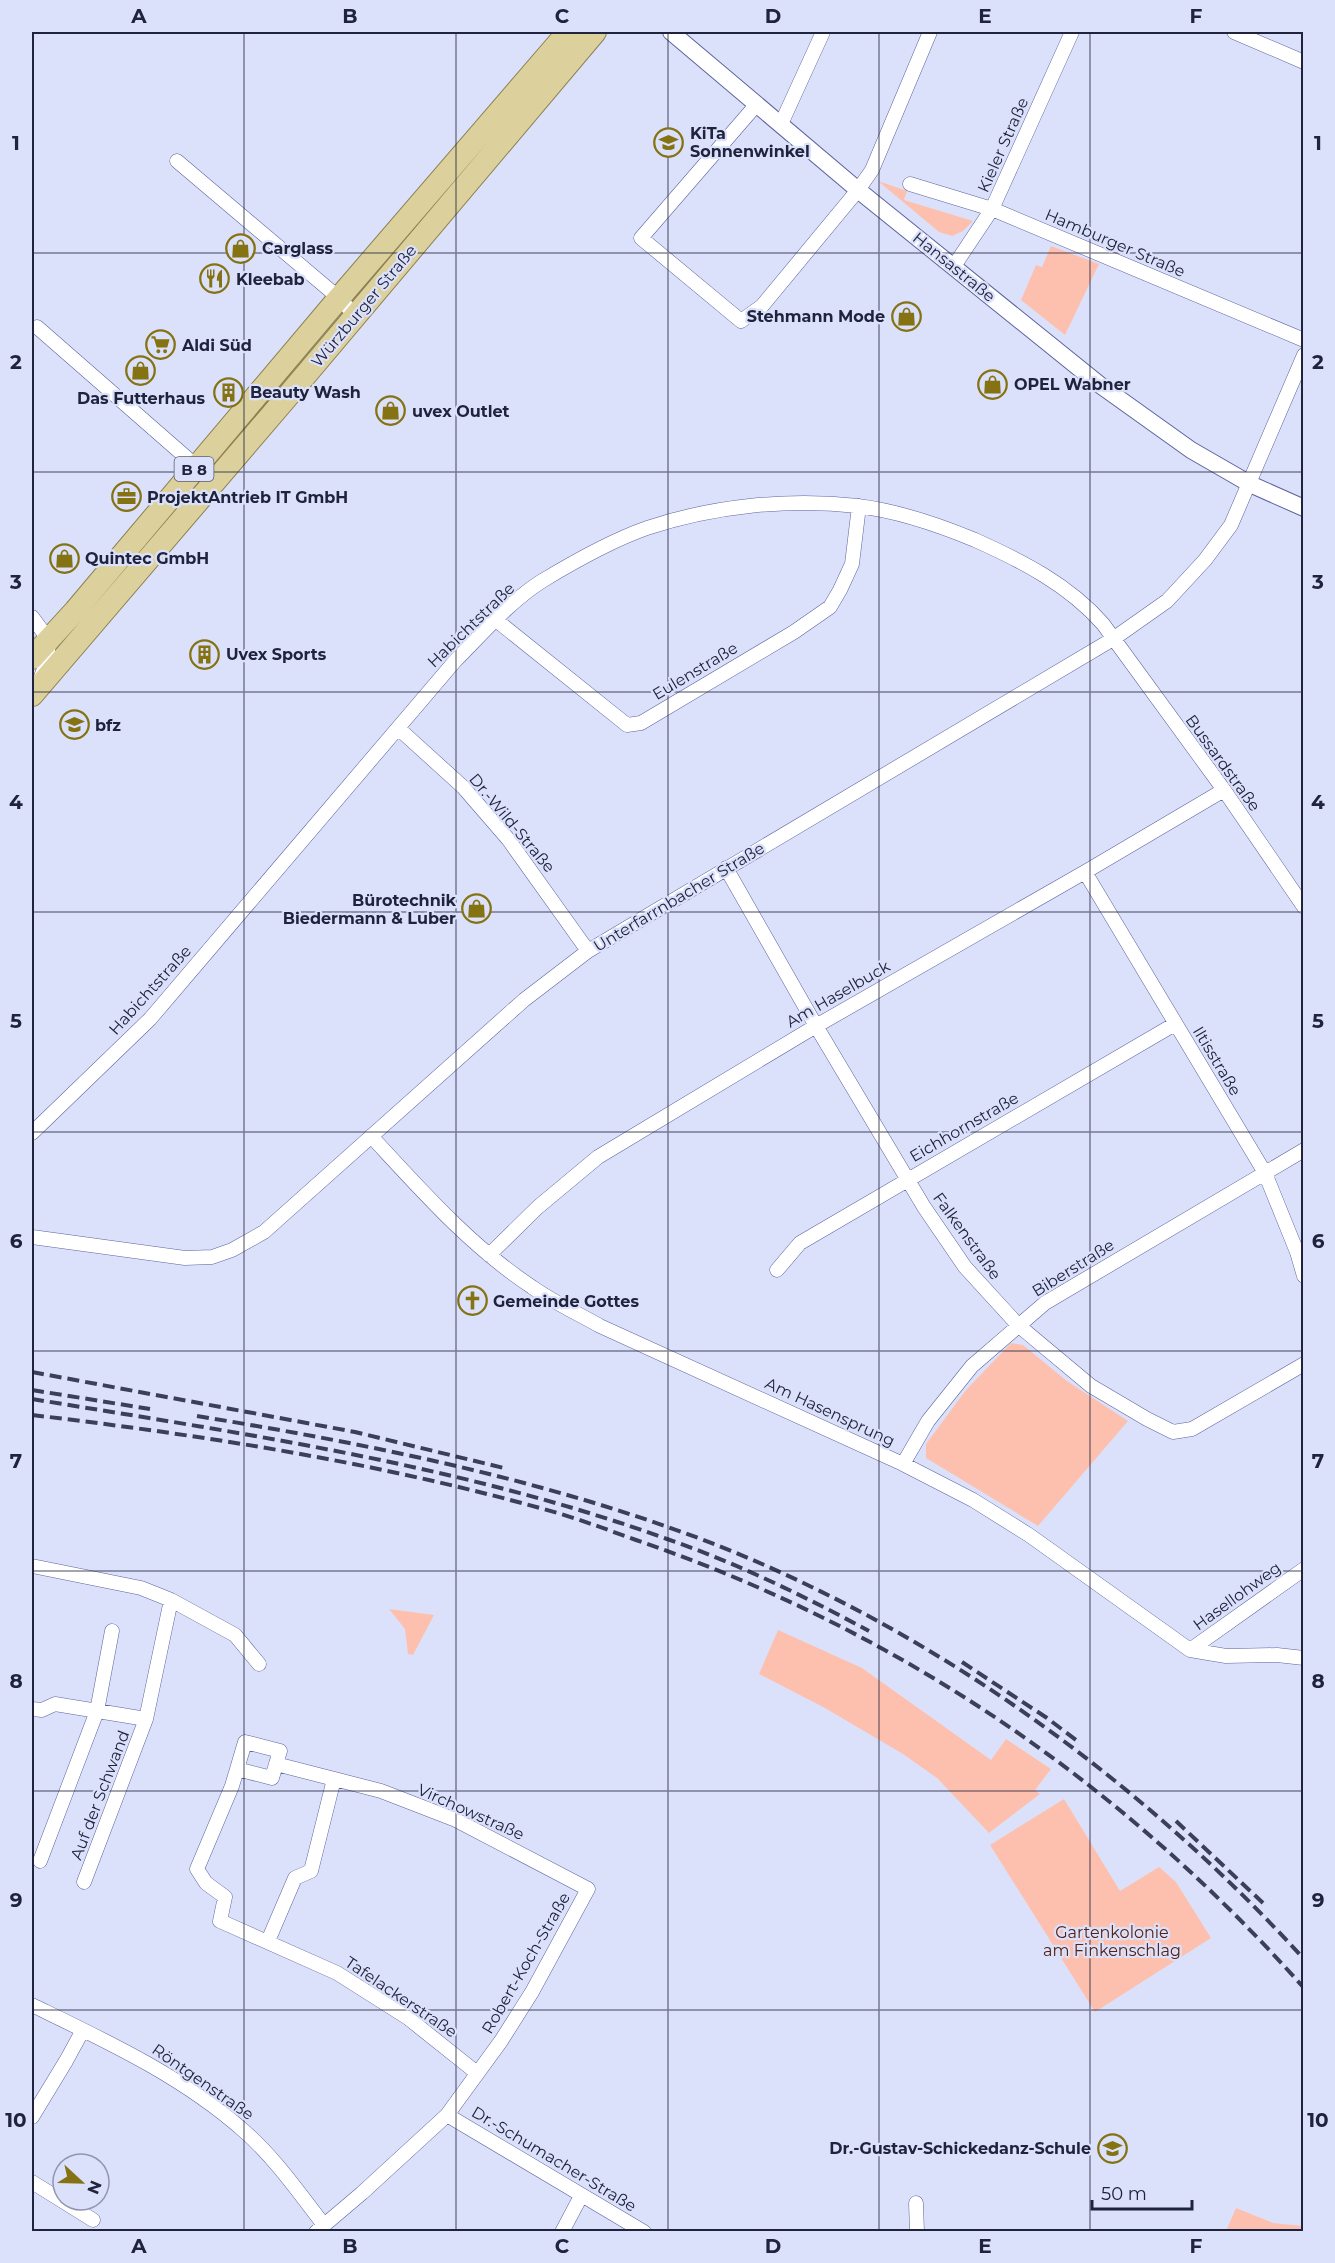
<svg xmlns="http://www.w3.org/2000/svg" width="1335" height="2263" viewBox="0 0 1335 2263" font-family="Montserrat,sans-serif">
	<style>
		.green { fill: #fec0ae }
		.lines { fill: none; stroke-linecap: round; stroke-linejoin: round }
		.minor-casing { stroke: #5c639e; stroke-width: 15 }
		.tertiary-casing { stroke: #5c639e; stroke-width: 18 }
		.primary-casing { stroke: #8b8050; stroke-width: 24 }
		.minor { stroke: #fff; stroke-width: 14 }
		.tertiary { stroke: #fff; stroke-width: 16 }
		.primary { stroke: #dcd19c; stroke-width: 22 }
		.rail { stroke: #3c3f58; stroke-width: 4; stroke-dasharray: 12 6; stroke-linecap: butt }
		.grid { fill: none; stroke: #20233c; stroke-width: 1.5; stroke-opacity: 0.55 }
		.labels { text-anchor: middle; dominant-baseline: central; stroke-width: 4.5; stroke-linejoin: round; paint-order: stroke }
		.shield { fill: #dce1fb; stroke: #585c75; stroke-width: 1.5 }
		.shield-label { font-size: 15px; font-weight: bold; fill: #20233c }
		.poi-label { font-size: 16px; font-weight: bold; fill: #20233c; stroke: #dce1fb; text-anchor: start }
		.street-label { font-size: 16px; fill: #20233c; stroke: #dce1fb }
		.park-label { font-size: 16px; fill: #522214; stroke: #dce1fb }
		.neatline { fill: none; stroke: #20233c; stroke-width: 2 }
		.grid-label { font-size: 20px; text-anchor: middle; font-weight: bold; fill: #20233c }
	</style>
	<rect width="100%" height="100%" fill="#dce1fb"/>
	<path class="green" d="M878,181L907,191L904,200L973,221L963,231L952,236L939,232Z
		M1051,246L1099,264L1065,335L1021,300L1036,265L1042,267Z
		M1011,1343L1023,1345L1067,1381L1128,1421L1038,1526L926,1458V1444L966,1390Z
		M389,1609L434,1615L413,1655L408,1654L405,1629Z
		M778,1630L862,1668L991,1760L1006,1739L1051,1769L1035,1790L1040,1794L989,1833L937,1778L903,1754L825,1708L759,1674Z
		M1064,1799L1120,1891L1159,1867L1176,1882L1211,1938L1095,2012L990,1845Z
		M1236,2208L1273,2223L1303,2226V2231H1226Z"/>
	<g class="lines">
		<defs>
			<path id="minor" d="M1234,32L1304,62
				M757,104L641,238L741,321L762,306L858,190L872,170L930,32
				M781,124L823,32
				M177,161L339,298L356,316
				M910,184L992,209L1304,340
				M954,266L992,209L1072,32
				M37,327L196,466
				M32,617L49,640L47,661L41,677
				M496,620L627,725L641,723L794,632L830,607L840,590L852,564L859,506
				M398,728L463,787L508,839L588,951
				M726,868L816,1026L924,1207L965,1267L1018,1325L1091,1386L1147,1419L1173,1432L1192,1429L1304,1364
				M1085,872L1265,1173L1297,1252L1304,1276
				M32,1133L150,1019L455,661C482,634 509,602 542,581C575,561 610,541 647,528C713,506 789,498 858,506C898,511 939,525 975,540C1022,561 1069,585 1103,624L1224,790L1304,907
				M371,1136C421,1190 470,1246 532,1287C553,1302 577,1313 600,1326L903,1464L973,1500L1029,1535L1190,1650L1226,1656L1277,1655L1304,1658
				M32,1237L185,1258L212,1257L232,1250L264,1232L524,1000L588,951L1113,639L1167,601L1205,560L1231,525L1304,355
				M489,1255L538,1207L598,1157L816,1026L1085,872L1224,790
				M777,1270L800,1243L1175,1024
				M903,1464L928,1421L972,1366L1045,1303L1304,1150
				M32,1566L141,1588L171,1600L235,1635L259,1664
				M1190,1650L1304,1569
				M32,1709L42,1710L55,1704L146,1719
				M276,1764L280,1751L245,1742L232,1786L197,1869L206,1883L225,1897L220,1921L337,1973L408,2018L477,2073
				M237,1769L272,1778L276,1764L381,1791L456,1820L588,1889L532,1992L501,2041L447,2115L362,2193L316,2232
				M40,1861L97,1711L112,1631
				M84,1882L146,1719L171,1600
				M268,1941L295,1878L311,1871L334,1779
				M32,2005C106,2041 182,2076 244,2131C275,2158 299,2193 324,2225
				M447,2115L644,2232
				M32,2117L66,2061L83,2030
				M32,2182L93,2220
				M916,2203L917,2232
				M562,2232L581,2196"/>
			<path id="tertiary" d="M671,32L858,190L1100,385L1191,450L1250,484L1304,508"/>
			<path id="primary" d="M32,658L75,611L339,298L568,32
				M32,695L287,397L595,32"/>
		</defs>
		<use href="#minor" class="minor-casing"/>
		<use href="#tertiary" class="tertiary-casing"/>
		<use href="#primary" class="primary-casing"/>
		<use href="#minor" class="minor"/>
		<use href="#tertiary" class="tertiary"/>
		<use href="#primary" class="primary"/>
		<path class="rail" d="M32,1372L355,1432L508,1469
			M32,1390L150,1409
			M32,1399C246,1434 462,1465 667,1539C737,1563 804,1596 869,1631
			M32,1415C210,1436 388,1464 561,1514C587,1522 611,1531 636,1540C897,1629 1121,1782 1304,1988
			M197,1416C369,1444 538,1478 701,1539C929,1626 1140,1779 1304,1959
			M962,1662L1047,1718L1080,1743
			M1176,1821L1263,1903"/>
	</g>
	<path class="grid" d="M244,32V2232M456,32V2232M668,32V2232M879,32V2232M1090,32V2232M32,253H1304M32,472H1304M32,692H1304M32,912H1304M32,1132H1304M32,1351H1304M32,1571H1304M32,1791H1304M32,2010H1304"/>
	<defs>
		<symbol id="school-ring" viewBox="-11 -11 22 22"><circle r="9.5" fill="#dce1fb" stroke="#847213" stroke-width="1.5"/><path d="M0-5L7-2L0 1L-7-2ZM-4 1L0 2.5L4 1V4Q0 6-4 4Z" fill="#847213"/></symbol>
		<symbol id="shop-ring" viewBox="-11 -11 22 22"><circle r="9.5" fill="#dce1fb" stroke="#847213" stroke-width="1.5"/><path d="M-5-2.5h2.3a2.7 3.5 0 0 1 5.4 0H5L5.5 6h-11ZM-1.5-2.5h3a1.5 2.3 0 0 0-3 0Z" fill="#847213"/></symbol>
		<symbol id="restaurant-ring" viewBox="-11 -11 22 22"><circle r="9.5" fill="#dce1fb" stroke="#847213" stroke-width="1.5"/><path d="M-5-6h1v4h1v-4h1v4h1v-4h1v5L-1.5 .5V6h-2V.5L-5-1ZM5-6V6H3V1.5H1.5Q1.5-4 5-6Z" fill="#847213"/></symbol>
		<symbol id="supermarket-ring" viewBox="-11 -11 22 22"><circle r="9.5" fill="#dce1fb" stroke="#847213" stroke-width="1.5"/><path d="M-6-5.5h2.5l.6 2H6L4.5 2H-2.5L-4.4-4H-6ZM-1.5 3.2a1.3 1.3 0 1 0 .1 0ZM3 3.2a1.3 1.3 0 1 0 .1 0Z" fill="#847213"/></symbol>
		<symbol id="building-ring" viewBox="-11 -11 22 22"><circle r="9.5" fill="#dce1fb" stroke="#847213" stroke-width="1.5"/><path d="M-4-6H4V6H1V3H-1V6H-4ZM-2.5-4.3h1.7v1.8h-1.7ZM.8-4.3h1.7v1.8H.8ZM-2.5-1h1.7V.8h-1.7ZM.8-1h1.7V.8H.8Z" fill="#847213"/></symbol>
		<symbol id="office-ring" viewBox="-11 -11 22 22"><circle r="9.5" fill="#dce1fb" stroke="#847213" stroke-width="1.5"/><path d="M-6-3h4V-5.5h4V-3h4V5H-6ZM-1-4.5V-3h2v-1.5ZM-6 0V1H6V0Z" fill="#847213"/></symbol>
		<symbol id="church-ring" viewBox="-11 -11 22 22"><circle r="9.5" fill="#dce1fb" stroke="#847213" stroke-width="1.5"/><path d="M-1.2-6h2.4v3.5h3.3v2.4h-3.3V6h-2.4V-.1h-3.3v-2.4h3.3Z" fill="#847213"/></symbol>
	</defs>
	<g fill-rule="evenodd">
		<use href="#school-ring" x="652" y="126" width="33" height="33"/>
		<use href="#shop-ring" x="224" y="232" width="33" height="33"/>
		<use href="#restaurant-ring" x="198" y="262" width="33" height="33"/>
		<use href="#shop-ring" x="890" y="300" width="33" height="33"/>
		<use href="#supermarket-ring" x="144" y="328" width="33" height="33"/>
		<use href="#shop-ring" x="124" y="354" width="33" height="33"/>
		<use href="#shop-ring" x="976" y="368" width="33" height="33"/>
		<use href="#building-ring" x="212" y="376" width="33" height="33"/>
		<use href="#shop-ring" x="374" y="394" width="33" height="33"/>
		<use href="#office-ring" x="110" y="480" width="33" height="33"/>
		<use href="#shop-ring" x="48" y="542" width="33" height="33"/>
		<use href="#building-ring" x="188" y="638" width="33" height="33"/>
		<use href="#school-ring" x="58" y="708" width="33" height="33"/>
		<use href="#shop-ring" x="460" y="892" width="33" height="33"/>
		<use href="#church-ring" x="456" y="1284" width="33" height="33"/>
		<use href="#school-ring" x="1096" y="2132" width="33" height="33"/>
	</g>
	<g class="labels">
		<rect class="shield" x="174.5" y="457" width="39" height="24" rx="4.5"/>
		<g class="shield-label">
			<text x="194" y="469">B 8</text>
		</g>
		<g class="poi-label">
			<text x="690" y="133">KiTa<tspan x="690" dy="18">Sonnenwinkel</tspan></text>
			<text x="262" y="248">Carglass</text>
			<text x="236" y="279">Kleebab</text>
			<text x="885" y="316" text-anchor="end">Stehmann Mode</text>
			<text x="182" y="345">Aldi Süd</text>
			<text x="1014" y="384">OPEL Wabner</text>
			<text x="250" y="392">Beauty Wash</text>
			<text x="141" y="398" text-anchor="middle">Das Futterhaus</text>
			<text x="412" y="411">uvex Outlet</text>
			<text x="147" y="497">ProjektAntrieb IT GmbH</text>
			<text x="85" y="558">Quintec GmbH</text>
			<text x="226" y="654">Uvex Sports</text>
			<text x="95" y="725">bfz</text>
			<text x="456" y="900" text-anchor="end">Bürotechnik<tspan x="456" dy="18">Biedermann &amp; Luber</tspan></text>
			<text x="493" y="1301">Gemeinde Gottes</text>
			<text x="1091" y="2148" text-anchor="end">Dr.-Gustav-Schickedanz-Schule</text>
		</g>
		<g class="street-label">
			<text transform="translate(1003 145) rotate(-66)">Kieler Straße</text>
			<text transform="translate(1115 243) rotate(23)">Hamburger Straße</text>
			<text transform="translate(954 267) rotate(39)">Hansastraße</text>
			<text transform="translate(364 306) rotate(-50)">Würzburger Straße</text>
			<text transform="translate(471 625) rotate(-44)">Habichtstraße</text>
			<text transform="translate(695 671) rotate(-31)">Eulenstraße</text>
			<text transform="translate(1223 763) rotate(54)">Bussardstraße</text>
			<text transform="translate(512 823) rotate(50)">Dr.-Wild-Straße</text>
			<text transform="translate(679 897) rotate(-31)">Unterfarrnbacher Straße</text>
			<text transform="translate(150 990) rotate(-48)">Habichtstraße</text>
			<text transform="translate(838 994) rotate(-30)">Am Haselbuck</text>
			<text transform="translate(1217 1061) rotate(59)">Iltisstraße</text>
			<text transform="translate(964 1127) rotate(-30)">Eichhornstraße</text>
			<text transform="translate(967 1236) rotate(54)">Falkenstraße</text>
			<text transform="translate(1073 1268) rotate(-32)">Biberstraße</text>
			<text transform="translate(830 1412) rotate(25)">Am Hasensprung</text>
			<text transform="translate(1237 1596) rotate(-36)">Hasellohweg</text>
			<text transform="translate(100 1795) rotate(-69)">Auf der Schwand</text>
			<text transform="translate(471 1812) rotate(24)">Virchowstraße</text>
			<text transform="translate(526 1963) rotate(-60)">Robert-Koch-Straße</text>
			<text transform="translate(401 1997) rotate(34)">Tafelackerstraße</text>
			<text transform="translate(203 2082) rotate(35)">Röntgenstraße</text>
			<text transform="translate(554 2159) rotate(31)">Dr.-Schumacher-Straße</text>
		</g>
		<g class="park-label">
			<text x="1112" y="1932">Gartenkolonie<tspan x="1112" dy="18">am Finkenschlag</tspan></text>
		</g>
	</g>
	<rect width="1335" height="2263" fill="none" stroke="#dce1fb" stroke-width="66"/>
	<g transform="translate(81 2182) rotate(112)"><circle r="28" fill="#dce1fb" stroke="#9195af" stroke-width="1.5"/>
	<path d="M0-4.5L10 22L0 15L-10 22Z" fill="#847213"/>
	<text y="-9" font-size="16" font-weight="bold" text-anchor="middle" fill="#20233c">N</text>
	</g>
	<path d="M1092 2200v9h100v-9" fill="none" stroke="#20233c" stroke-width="3"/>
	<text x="1101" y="2200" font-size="18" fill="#20233c" stroke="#dce1fb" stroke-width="4.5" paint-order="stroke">50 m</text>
	<rect x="33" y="33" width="1269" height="2197" class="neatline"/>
	<g class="grid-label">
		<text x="139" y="23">A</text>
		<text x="350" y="23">B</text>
		<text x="562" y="23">C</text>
		<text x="773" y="23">D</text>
		<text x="985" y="23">E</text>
		<text x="1196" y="23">F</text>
		<text x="16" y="150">1</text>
		<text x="1318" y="150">1</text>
		<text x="16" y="369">2</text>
		<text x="1318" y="369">2</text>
		<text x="16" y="589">3</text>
		<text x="1318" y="589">3</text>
		<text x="16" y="809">4</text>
		<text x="1318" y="809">4</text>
		<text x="16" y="1028">5</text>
		<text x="1318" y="1028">5</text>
		<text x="16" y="1248">6</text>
		<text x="1318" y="1248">6</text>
		<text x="16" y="1468">7</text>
		<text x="1318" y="1468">7</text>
		<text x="16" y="1688">8</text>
		<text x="1318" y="1688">8</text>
		<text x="16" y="1907">9</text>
		<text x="1318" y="1907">9</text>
		<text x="16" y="2127">10</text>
		<text x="1318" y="2127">10</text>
		<text x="139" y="2253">A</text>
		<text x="350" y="2253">B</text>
		<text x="562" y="2253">C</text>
		<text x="773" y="2253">D</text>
		<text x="985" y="2253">E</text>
		<text x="1196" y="2253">F</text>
	</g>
</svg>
